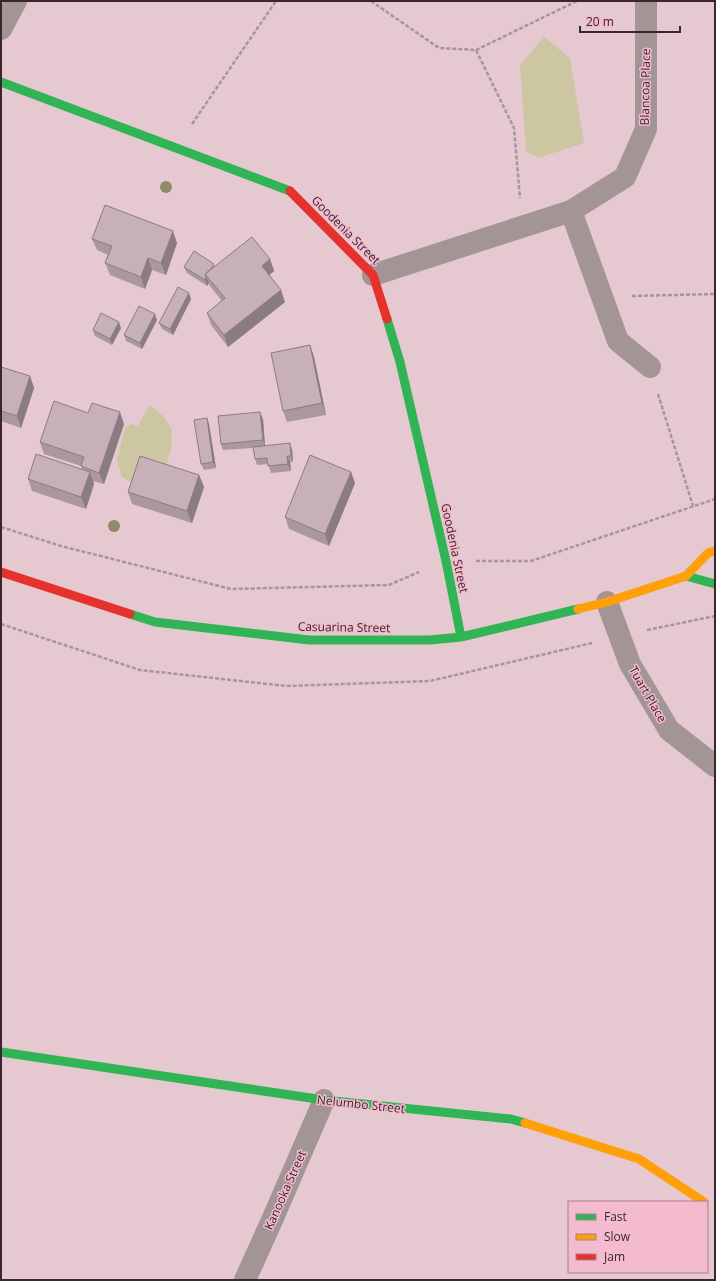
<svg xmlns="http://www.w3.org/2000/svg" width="716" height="1281" viewBox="0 0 716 1281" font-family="'Open Sans',sans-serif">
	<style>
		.green { fill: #ccc7a2 }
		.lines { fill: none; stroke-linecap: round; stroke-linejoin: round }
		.path { stroke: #a59699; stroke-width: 2.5; stroke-dasharray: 4 2; stroke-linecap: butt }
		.street { stroke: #a39495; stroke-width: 22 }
		.fast { stroke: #30b455; stroke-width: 9 }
		.slow { stroke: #ff9f0a; stroke-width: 9 }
		.jam { stroke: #e5322d; stroke-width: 9 }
		.tree { fill: #91896b }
		.wall { fill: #ab97a0 }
		.shaded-wall { fill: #8b7b82 }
		.building { fill: #c7b0ba; stroke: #8b7b82 }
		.labels { text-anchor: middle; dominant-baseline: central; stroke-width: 3; stroke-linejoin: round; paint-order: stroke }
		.street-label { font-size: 12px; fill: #3b262d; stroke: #f3bbcd }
	</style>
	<rect width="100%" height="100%" fill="#e6c8d1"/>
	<path class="green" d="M544,37L570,58L584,143L538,158L526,151L520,65Z
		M149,405L162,415L172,429L171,449L166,468L133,484L122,477L117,460L125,428L131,424L138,426Z"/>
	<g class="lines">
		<path class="path" d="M371,1L439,48L476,50L514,128L520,198
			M476,50L577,1
			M192,124L276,1
			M632,296L715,294
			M658,394L693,506
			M1,527L61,546L231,589L389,585L419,572
			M476,561H531L715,499
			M1,624L140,670L286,686L430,681L592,643
			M647,630L715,616"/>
		<path class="street" d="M1,29L16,1
			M571,211L618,341L650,367
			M373,275L571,211L625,177L646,129V1
			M607,602L630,664L669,730L715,766
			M245,1280L273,1218L324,1100"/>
		<path class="fast" d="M1,82L290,191
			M387,319L400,362L446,561L461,637
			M686,576L715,584
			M130,614L155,622L309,640H430L461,637L578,609
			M1,1052L324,1100L511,1119L525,1123"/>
		<path class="slow" d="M578,609L607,602L686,576L708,553L715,551
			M525,1123L639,1159L704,1202"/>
		<path class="jam" d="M290,191L373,275L387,319
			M1,572L130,614"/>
	</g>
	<g class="tree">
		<circle cx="166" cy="187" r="6"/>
		<circle cx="114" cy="526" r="6"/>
	</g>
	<path class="wall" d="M92,239L177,243L166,275L152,270L145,289L110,275L105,263L108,255L97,250Z
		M270,259L274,271L269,275L285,302L228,347L211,325L207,313L222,301L210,286L209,283L207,286L187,273L184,267L215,266Z
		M191,299L173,335L162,329L159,323Z
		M157,320L142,349L126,341L124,335Z
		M121,328L112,345L95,336L93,330Z
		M310,345L314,357L326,415L287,422L283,411Z
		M1,367L30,376L34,388L21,428L1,421Z
		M88,413L124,424L104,484L93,481L94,484L86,509L32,491L28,479L82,469L81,466L44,454L40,442Z
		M207,418L209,424L216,468L204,470L201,464Z
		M263,419L265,445L292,449L293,462H290L291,471L271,473L268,464L257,465L255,459L253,448L223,450L221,444Z
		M351,472L355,483L329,546L289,529L285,517Z
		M199,475L204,487L192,523L132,504L128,492Z"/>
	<path class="shaded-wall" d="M173,231L177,243L166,275L161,263Z
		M148,258L152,270L145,289L141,277Z
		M270,259L274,271L266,278L262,266Z
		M206,277L209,283L207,286L205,280Z
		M281,290L285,302L228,347L224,335Z
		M189,293L191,299L173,335L170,329Z
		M155,314L157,320L142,349L140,343Z
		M119,322L121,328L112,345L110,339Z
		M310,345L314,357L326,415L322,403Z
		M30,376L34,388L21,428L17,416Z
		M120,412L124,424L104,484L99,473Z
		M260,412L263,419L265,447L263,440Z
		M207,418L209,424L216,468L213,462Z
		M290,443L292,449L293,462L291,456Z
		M287,456L290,462L291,471L288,464Z
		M90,472L94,484L86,509L81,497Z
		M351,472L355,483L329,546L325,534Z
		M199,475L204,487L192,523L187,511Z"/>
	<path class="building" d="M105,205L173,231L161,263L148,258L141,277L105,263L112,246L92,239Z
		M252,237L270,259L262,266L281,290L224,335L207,313L225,298L205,274Z
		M194,251L214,264L211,269L205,274L206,277L205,280L184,267Z
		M178,287L189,293L170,329L159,323Z
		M139,306L155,314L140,343L124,335Z
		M101,313L119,322L110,339L93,330Z
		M310,345L322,403L283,411L271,353Z
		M1,367L30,376L17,416L1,411Z
		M54,401L88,413L92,403L120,412L99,473L81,466L84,457L40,442Z
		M260,412L263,440L221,444L218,416Z
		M207,418L213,462L201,464L194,420Z
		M290,443L291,456H287L288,464L268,466L267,458L255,459L253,447Z
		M36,454L90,472L81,497L28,479Z
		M310,455L351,472L325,534L285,517Z
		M140,456L199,475L187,511L128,492Z"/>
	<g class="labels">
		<g class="street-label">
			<text transform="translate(645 87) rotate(-89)">Blancoa Place</text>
			<text transform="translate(346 230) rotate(45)">Goodenia Street</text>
			<text transform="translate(455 548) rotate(78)">Goodenia Street</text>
			<text transform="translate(344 627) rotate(1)">Casuarina Street</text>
			<text transform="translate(648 694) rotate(60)">Tuart Place</text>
			<text transform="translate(361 1104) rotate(6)">Nelumbo Street</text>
			<text transform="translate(285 1190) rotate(-66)">Kanooka Street</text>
		</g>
	</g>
	<rect width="716" height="1281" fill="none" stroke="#3b262d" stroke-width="4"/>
	<rect x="568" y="1201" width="140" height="72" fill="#f3bbcd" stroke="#a97f8d"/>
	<rect x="576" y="1214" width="20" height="6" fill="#30b455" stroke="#a97f8d"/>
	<text x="604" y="1221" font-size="12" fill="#3b262d">Fast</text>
	<rect x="576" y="1234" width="20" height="6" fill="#ff9f0a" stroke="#a97f8d"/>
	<text x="604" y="1241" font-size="12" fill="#3b262d">Slow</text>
	<rect x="576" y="1254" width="20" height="6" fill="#e5322d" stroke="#a97f8d"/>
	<text x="604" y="1261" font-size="12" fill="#3b262d">Jam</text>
	<path d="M580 26v6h100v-6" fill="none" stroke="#3b262d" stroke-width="2"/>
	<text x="586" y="26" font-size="12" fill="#3b262d" stroke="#f3bbcd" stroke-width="3" paint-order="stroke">20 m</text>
</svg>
